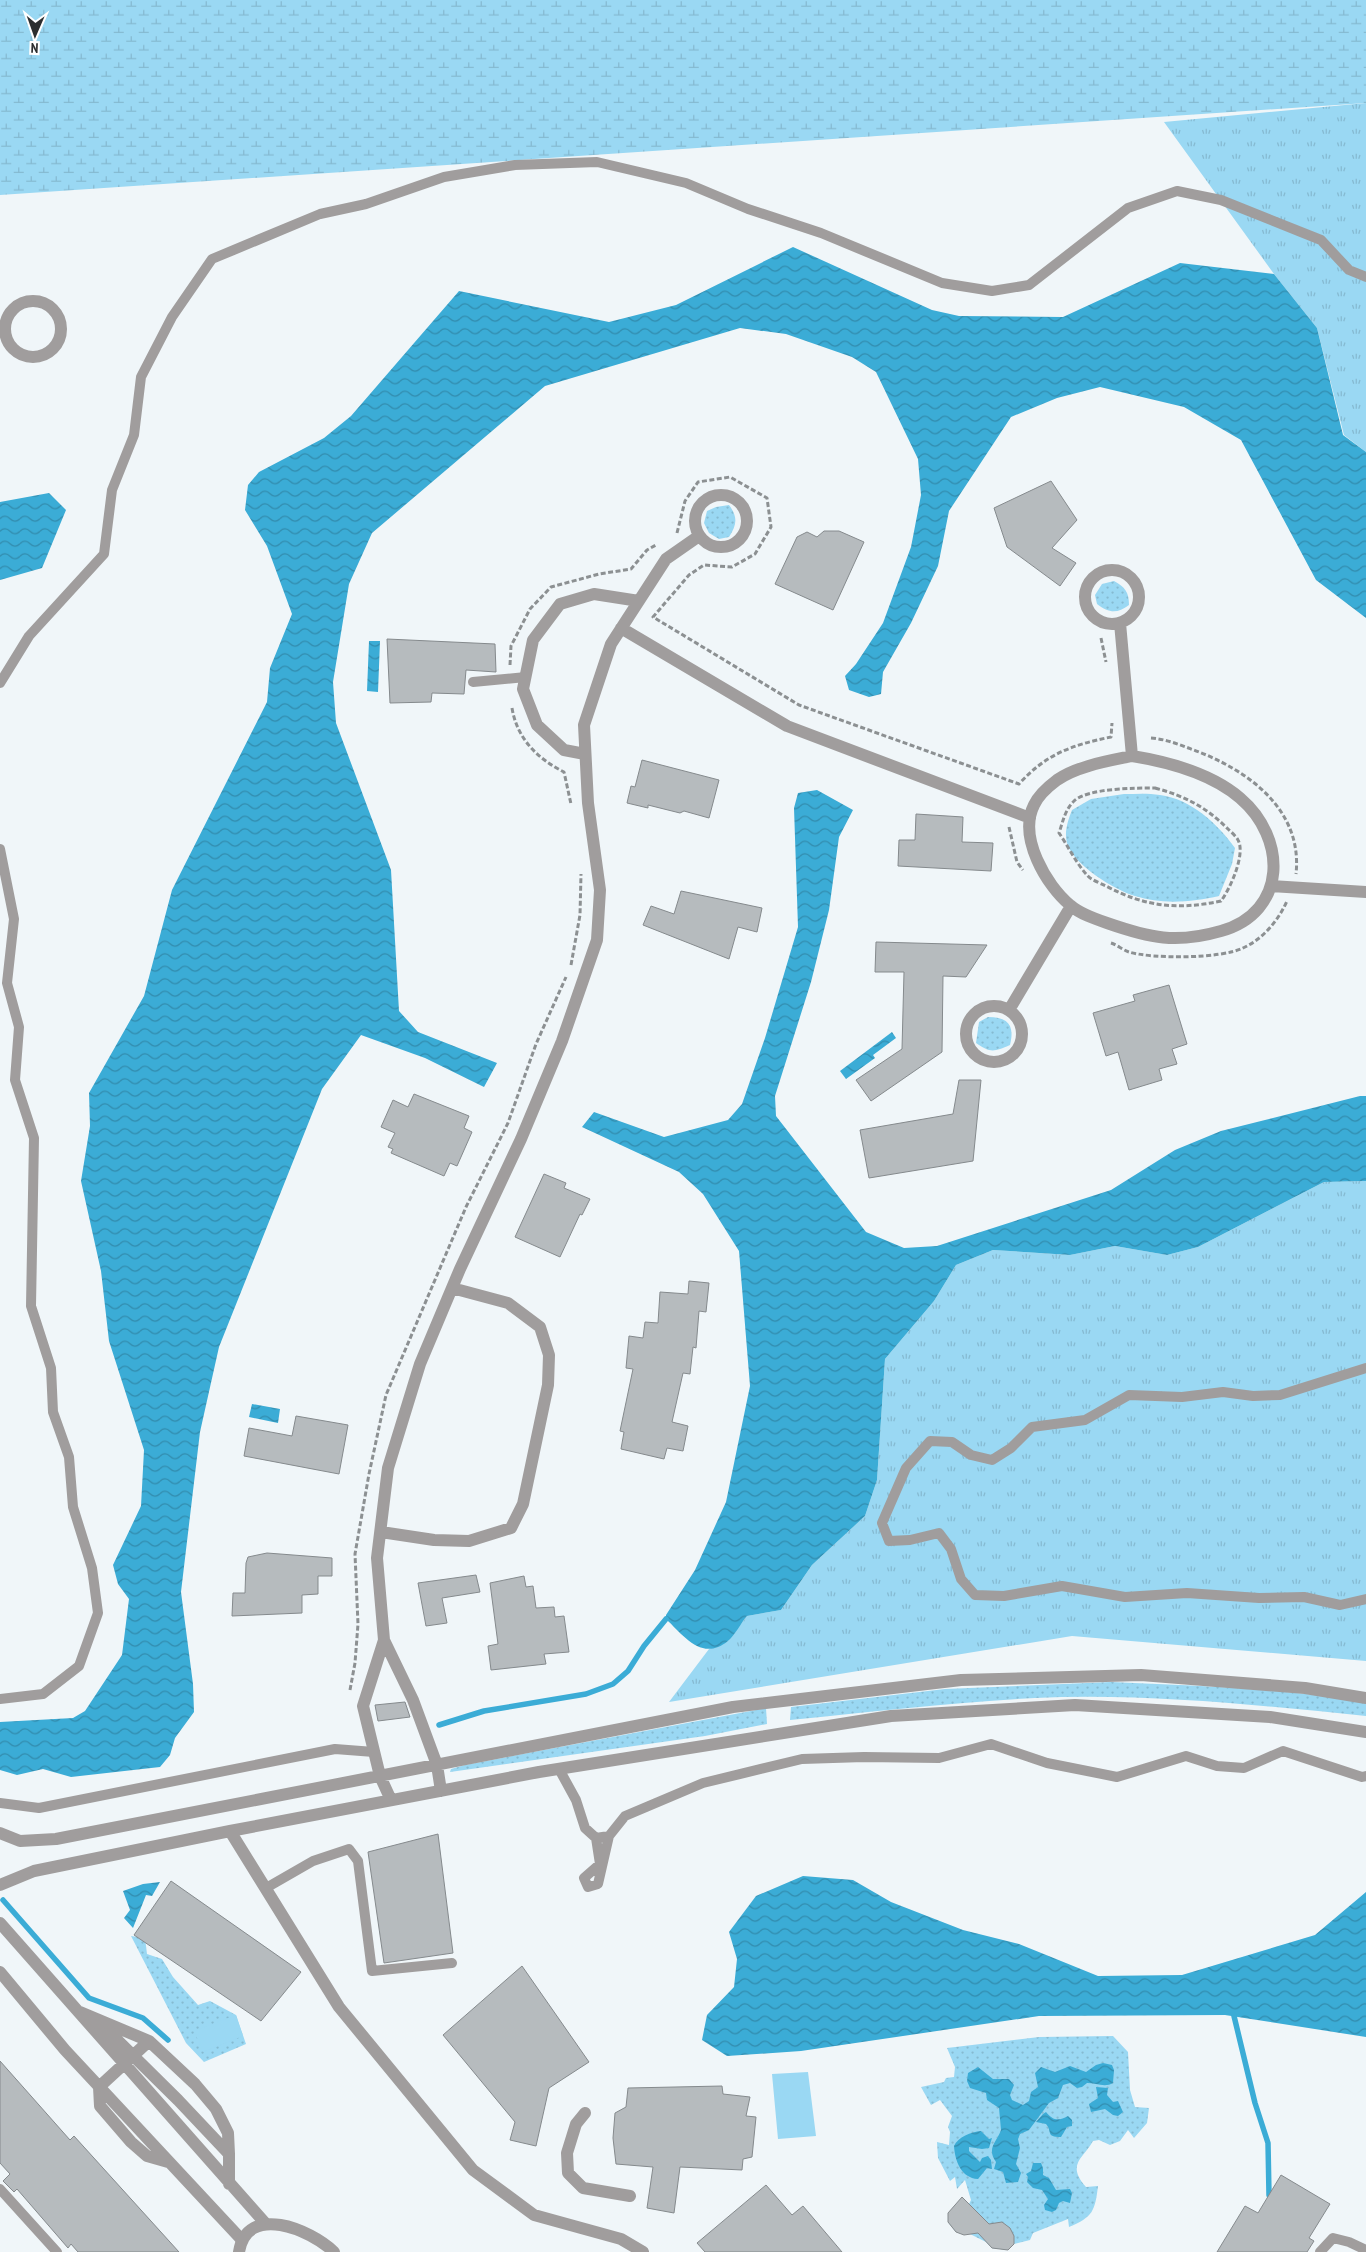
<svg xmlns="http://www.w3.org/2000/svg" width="1366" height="2252" viewBox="0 0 1366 2252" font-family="'PT Sans Narrow',sans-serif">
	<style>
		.grass { fill: url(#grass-tufts) }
		.wetland { fill: url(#wetland-marsh) }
		.park { fill: url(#park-dots) }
		.pitch { fill: #9ad8f3 }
		.water { fill: url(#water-waves) }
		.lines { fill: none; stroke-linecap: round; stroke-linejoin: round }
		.stream { stroke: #3bacd6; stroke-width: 5.5 }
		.building { fill: #b6bbbe; stroke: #858a8d }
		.path { stroke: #8c9092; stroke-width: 3; stroke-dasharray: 5 2.5; stroke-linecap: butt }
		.service { stroke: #a09d9d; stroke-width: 10 }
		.minor { stroke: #a09d9d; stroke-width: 12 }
		.tertiary { stroke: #a09d9d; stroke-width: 12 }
	</style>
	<defs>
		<pattern id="grass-tufts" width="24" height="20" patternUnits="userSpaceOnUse" patternTransform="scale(1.25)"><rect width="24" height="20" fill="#9ad8f3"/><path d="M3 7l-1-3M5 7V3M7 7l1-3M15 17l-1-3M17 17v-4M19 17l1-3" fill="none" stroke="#85bad1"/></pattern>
		<pattern id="wetland-marsh" width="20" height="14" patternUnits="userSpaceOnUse" patternTransform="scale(1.25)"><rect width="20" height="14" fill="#9ad8f3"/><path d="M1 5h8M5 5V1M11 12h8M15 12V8" fill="none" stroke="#85bad1"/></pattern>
		<pattern id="park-dots" width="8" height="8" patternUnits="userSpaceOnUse" patternTransform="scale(1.25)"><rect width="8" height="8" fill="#9ad8f3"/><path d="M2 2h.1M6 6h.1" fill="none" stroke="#85bad1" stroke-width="1.8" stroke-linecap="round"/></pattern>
		<pattern id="water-waves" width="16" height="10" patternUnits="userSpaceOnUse" patternTransform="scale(1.25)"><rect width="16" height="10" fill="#3bacd6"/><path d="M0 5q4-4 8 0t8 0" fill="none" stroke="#328cae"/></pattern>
	</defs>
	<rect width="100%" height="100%" fill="#f0f6f9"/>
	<path class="grass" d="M1366,103V452L1344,435L1317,328L1274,274L1164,122Z
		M1366,1181V1661L1072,1636L669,1702L709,1649L728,1641L747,1616L781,1610L812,1565L865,1516L877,1480L885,1359L934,1301L956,1265L993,1250L1070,1255L1115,1246L1167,1255L1198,1247L1324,1182Z"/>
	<path class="wetland" d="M0,0H1366V103L0,195Z"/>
	<path class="park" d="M729,505C738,517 737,525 729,537L719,539L709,533L704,523L707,511L716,507Z
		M1114,581C1125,587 1129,592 1129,605C1117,614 1109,613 1097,604L1095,595L1102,584Z
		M1124,794C1136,794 1148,793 1160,795C1191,799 1218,824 1235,848L1232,864L1219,896C1193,902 1162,905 1135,896C1115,890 1073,865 1067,843C1064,832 1068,820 1072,810L1091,799Z
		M988,1017C1008,1017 1015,1025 1010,1045C994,1052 990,1053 976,1043L979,1022Z
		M1111,1682C1196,1686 1282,1688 1366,1702V1716C1256,1705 1145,1693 1035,1698C953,1702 871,1712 790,1720L791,1707L945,1689Z
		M766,1708L767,1724L705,1736L450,1772L451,1769L465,1765Z
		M131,1936L145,1938L147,1954L162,1959L173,1977L198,2005L210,2001L236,2015L246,2044L204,2062L186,2043Z
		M1113,2036L1128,2052L1130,2090L1135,2107L1149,2108L1147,2123L1134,2138L1128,2130L1120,2141L1110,2145L1099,2140L1093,2141C1083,2159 1066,2164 1086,2187L1098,2186C1095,2211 1093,2217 1069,2227L1068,2219L1033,2233L1030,2240L1014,2244L1008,2250L992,2248L986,2242L970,2234L956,2232L948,2222L953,2207L962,2204L968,2206L971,2200L965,2180L957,2189L955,2177L950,2181L938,2158L937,2142L949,2145L950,2132L948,2127L952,2116L940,2100L931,2105L921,2087L944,2082L946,2078L954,2077L955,2067L947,2048L1039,2037Z"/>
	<path class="pitch" d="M236,2015L243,2036L203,2052L194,2031Z
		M808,2072L816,2136L778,2139L772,2074Z"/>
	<path class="water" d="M793,247L932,310L959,316L1063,317L1180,263L1274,274L1317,328L1343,435L1366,452V618L1316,580L1241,440L1184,407L1100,387L1057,398L1011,417L949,511L938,566L911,623L883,672L881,694L869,697L849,690L845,676L856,664L883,623L911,547L921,495L918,459L876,372L852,357L786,334L740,328L545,386L372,533L349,584L333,682L336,723L391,870L399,1011L418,1032L497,1063L484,1087L425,1058L361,1035L322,1089L219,1347L200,1432L181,1592L193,1684L194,1712L175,1738L170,1755L160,1767L71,1777L43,1769L17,1775L0,1770V1722L73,1718L85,1711L122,1655L129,1599L118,1584L113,1565L141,1506L144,1450L109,1341L101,1271L81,1181L90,1126L89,1093L144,996L172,890L267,702L270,668L292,614L267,546L245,510L248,485L259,472L324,438L351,416L459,291L609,322L676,305Z
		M49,493L66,510L42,568L0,580V502Z
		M369,641H380L378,692L367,691Z
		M817,790L853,810L839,837L829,910L811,982L775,1096L776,1116L866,1232L904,1248L937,1246L1111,1190L1175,1150L1221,1131L1360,1096H1366V1181L1324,1182L1198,1247L1167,1255L1115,1246L1070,1255L993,1250L956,1265L934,1301L885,1359L877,1480L865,1516L812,1565L781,1610L747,1616C741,1623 735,1635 728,1641C702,1662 684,1636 666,1619V1615L695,1570L726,1502L750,1386L739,1251L703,1194L679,1172L582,1127L594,1112L664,1137L728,1120L742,1104L765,1038L798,927L794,808L798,793Z
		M892,1032L896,1038L873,1055L875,1058L846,1079L840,1071Z
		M252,1404L280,1409L278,1423L249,1417Z
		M803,1876L853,1880L891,1902L963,1930L1019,1944L1098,1976L1182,1975L1315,1935L1366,1892V2037L1225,2015L1039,2016L801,2051L727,2056L702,2040L707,2015L734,1987L737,1959L729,1932L756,1896Z
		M160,1882L152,1896L146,1895L133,1928L124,1918L130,1910L123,1891L143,1884Z
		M1103,2063L1112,2065L1114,2070L1113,2083C1105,2088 1096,2083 1087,2083L1082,2087L1077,2088L1070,2083L1063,2085L1058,2098L1049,2103L1029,2130L1020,2134L1018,2139L1020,2148L1016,2164L1021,2173L1018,2182L1006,2183L1003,2172L994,2169L996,2162C986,2148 997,2142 1001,2130L999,2108L987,2100L986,2093L970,2088L967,2081L968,2073L978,2067L993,2079H1009L1014,2085L1010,2095L1012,2100L1023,2105L1029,2101L1031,2092L1038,2087L1035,2073L1041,2067L1055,2072L1070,2066L1086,2072L1096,2065Z
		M1096,2087L1108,2088L1107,2095L1113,2102L1118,2101L1123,2112L1118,2116L1113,2115L1105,2109L1091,2112L1089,2104L1098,2098Z
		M1046,2112C1053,2121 1059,2121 1068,2116L1072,2120V2126L1067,2127L1061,2137C1045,2137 1053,2132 1046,2124L1036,2122L1043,2114Z
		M981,2131L989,2139L992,2138L989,2148L982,2149L969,2147V2151L980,2162L982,2158L988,2156L991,2160L992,2169L987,2168L978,2179C961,2178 955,2161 954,2146C958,2137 971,2132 981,2131Z
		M1033,2163H1041L1043,2168V2175L1049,2178L1056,2190L1070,2189L1072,2193L1070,2203L1063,2201L1059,2203L1056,2210L1052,2212L1045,2210L1044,2205L1048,2199L1042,2190L1033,2188L1027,2182L1028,2177L1026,2174L1031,2171Z"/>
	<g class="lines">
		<path class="stream" d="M439,1725L484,1711L586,1694L613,1684L628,1671L644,1646L666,1619
			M3,1900L89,1998L143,2018L168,2040
			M1234,2016L1255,2103L1268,2143L1269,2195"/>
	</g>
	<path class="building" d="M1051,481L1077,520L1052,548L1076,563L1060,586L1007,547L994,508Z
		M824,531H839L864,542L833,610L775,584L797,537L807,532L817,537Z
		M387,639L495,644L496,672L466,670L464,694L432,693L431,702L390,703Z
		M642,760L719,780L709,818L684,811L680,813L648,805V808L627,803L631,786L635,787Z
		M916,814L963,817L962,842L993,843L991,871L898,866L899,840H915Z
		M681,891L762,908L757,932L738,927L729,959L643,925L651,906L674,914Z
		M876,942L987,945L966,977L943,976L942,1052L871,1101L856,1080L902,1049L904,972H875Z
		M1169,985L1187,1044L1172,1049L1177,1064L1159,1069L1162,1080L1129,1090L1118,1052L1106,1056L1093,1013L1135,1001L1133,995Z
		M959,1080H981L973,1161L869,1178L860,1130L953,1114Z
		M414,1094L469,1116L464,1128L472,1132L457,1166L450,1163L444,1176L391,1153L393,1149L388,1147L395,1133L381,1127L393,1100L408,1107Z
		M544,1174L566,1183L564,1188L590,1199L582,1215L580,1214L560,1257L515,1237Z
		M689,1281L709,1283L706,1312L699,1311L696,1348L693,1347L690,1374L683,1373L672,1422L688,1426L683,1451L667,1448L664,1459L621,1449L624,1432L620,1431L633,1369L626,1368L629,1336L643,1338L645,1322L658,1323L660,1292L688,1294Z
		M296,1416L348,1425L339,1474L244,1456L249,1428L292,1436Z
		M267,1553L332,1558V1576H318V1594L302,1595V1613L232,1616L233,1593H245L246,1563L248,1557Z
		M476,1575L480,1592L442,1598L447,1623L426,1626L418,1583Z
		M524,1576L526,1587L533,1586L536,1608L554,1607L555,1617L564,1616L569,1652L544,1654L546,1664L491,1670L488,1646L498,1644L490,1583Z
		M405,1702L410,1717L378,1721L375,1705Z
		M438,1834L453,1953L384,1963L368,1852Z
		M171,1881L301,1972L261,2021L134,1935Z
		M522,1966L589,2062L549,2088L536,2146L510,2140L515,2122L443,2035Z
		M0,2061L70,2140L74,2136L179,2252H78L71,2244L68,2248L17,2189L14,2192L3,2181L10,2174L0,2163Z
		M722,2086L723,2094L750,2097L746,2116L756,2117L752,2157L743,2159L742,2170L680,2167L674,2213L647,2208L653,2167L616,2164L613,2138L615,2113L626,2107L628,2088Z
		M1281,2175L1330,2204L1309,2238L1314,2241L1307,2252H1217L1245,2206L1258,2213Z
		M766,2185L792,2215L803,2206L842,2252H705L697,2243Z
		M962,2197L989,2224L1002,2222L1010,2228L1014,2236V2244L1008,2250L992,2248L978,2233L964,2235L956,2232L948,2222V2213Z"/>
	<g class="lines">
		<path class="path" d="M677,533L685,501L698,482L730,477L767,498L771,527L755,554L732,567L704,565L689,575L653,617L799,705L1019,784C1046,754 1072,745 1111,737L1112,723
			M1101,638L1106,662
			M510,665L511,646L530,609L551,587L599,574L631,569L647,550L656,545
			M512,708C517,739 538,759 564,772L571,804
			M1151,738C1165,739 1178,744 1191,749C1247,769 1303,809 1296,874
			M1155,788C1185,796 1206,807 1228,829C1231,832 1236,836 1238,840C1246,854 1230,889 1221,901C1179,910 1145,907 1106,886C1100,883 1091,880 1087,875C1076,863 1068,846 1059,833C1063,821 1065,810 1074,801C1088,788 1136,788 1155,788Z
			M1009,827L1017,862L1023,870
			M1111,943C1117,945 1123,950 1129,952C1152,959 1221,959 1243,948C1263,939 1278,921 1287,901
			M571,965L580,915L581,874
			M350,1690L355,1663L358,1624L355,1554L369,1474L386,1395L466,1207L508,1123L536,1044L566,977"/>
		<path class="service" d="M473,682L526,677
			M0,683L29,636L104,554L112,490L134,435L141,377L172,317L212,259L320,214L366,204L444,177L515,165L597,162L686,183L748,209L821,233L942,283L992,291L1029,285L1128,208L1177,191L1221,200L1321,240L1349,270L1366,277
			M0,849L14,919L7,983L19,1027L15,1080L34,1138L31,1306L51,1368L53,1412L69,1457L73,1507L92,1568L98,1613L79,1666L43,1694L0,1699
			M1366,1368L1280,1395L1253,1396L1223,1392L1182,1397L1129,1395L1085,1420L1032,1427L1011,1448L992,1460L971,1455L952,1442L930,1441L906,1468L882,1523L889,1541L910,1540L939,1533L951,1549L961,1579L975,1595L1004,1596L1062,1586L1125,1597L1187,1593L1259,1598L1304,1597L1340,1605L1366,1599
			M559,1769L576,1800L585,1828L596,1838
			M0,1803L39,1808L335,1749L374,1752
			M609,1836L596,1838L600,1864L584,1878L588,1887L598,1884L609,1836L625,1816L703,1783L802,1759L864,1757L939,1758L991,1744L1047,1763L1117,1777L1186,1756L1217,1766L1244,1768L1283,1751L1362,1777L1366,1776
			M266,1888L313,1861L349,1849L358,1861L372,1971L452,1963
			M0,2189L57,2252
			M1320,2252L1333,2238L1349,2242L1366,2250"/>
		<path class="minor" d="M5 329a28 28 0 1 1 56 0a28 28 0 1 1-56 0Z
			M695 521a26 26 0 1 1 52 0a26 26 0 1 1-52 0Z
			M1085 597a27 27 0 1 1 54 0a27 27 0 1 1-54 0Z
			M1120,623L1132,756
			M621,628L787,726L1030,818
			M585,754L564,750L537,725L523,689L533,640L560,604L594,594L639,601
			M1132,756C1169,762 1211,773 1240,798C1287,838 1288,912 1221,931C1176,944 1150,938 1107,923C1095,919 1080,914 1070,905C1046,885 1018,837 1034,805C1038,796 1049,786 1057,780C1077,766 1108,761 1132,756Z
			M1271,886L1366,892
			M966 1034a28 28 0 1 1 56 0a28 28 0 1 1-56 0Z
			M1009,1010L1071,906
			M381,1532L434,1540L469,1541L511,1528L523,1504L548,1385L549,1355L540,1327L508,1303L452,1288
			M384,1640L363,1706L380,1776L391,1800
			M441,1791L437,1765L413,1700L384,1640L377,1558L388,1468L420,1364L460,1269L521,1139L562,1041L597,940L600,890L588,803L584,725L611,644L666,559L699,536
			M230,1831L339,2007L473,2170L534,2215L621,2239L643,2252
			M0,1833L20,1841L56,1839L733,1707L961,1680L1141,1675L1305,1688L1366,1698
			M0,1885L34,1871L230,1831L539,1772L891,1716L1075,1705L1270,1717L1366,1732
			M0,1923L265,2223
			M0,1972L65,2050L241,2239
			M80,2012L149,2041L195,2084L216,2109L228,2133L229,2154
			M101,2024L178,2100L229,2154V2184
			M149,2041L99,2087L100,2106L131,2142L147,2156L168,2162
			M585,2113L576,2124L567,2153L568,2173L583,2188L630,2196"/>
		<path class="tertiary" d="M239,2252C247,2203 310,2229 334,2252"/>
	</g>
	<g transform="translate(35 35) rotate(182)" stroke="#ffffff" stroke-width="4" paint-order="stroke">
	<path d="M0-4L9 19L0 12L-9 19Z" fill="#2c2e2f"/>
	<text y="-8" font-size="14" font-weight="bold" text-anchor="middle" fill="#2c2e2f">N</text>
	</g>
</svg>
